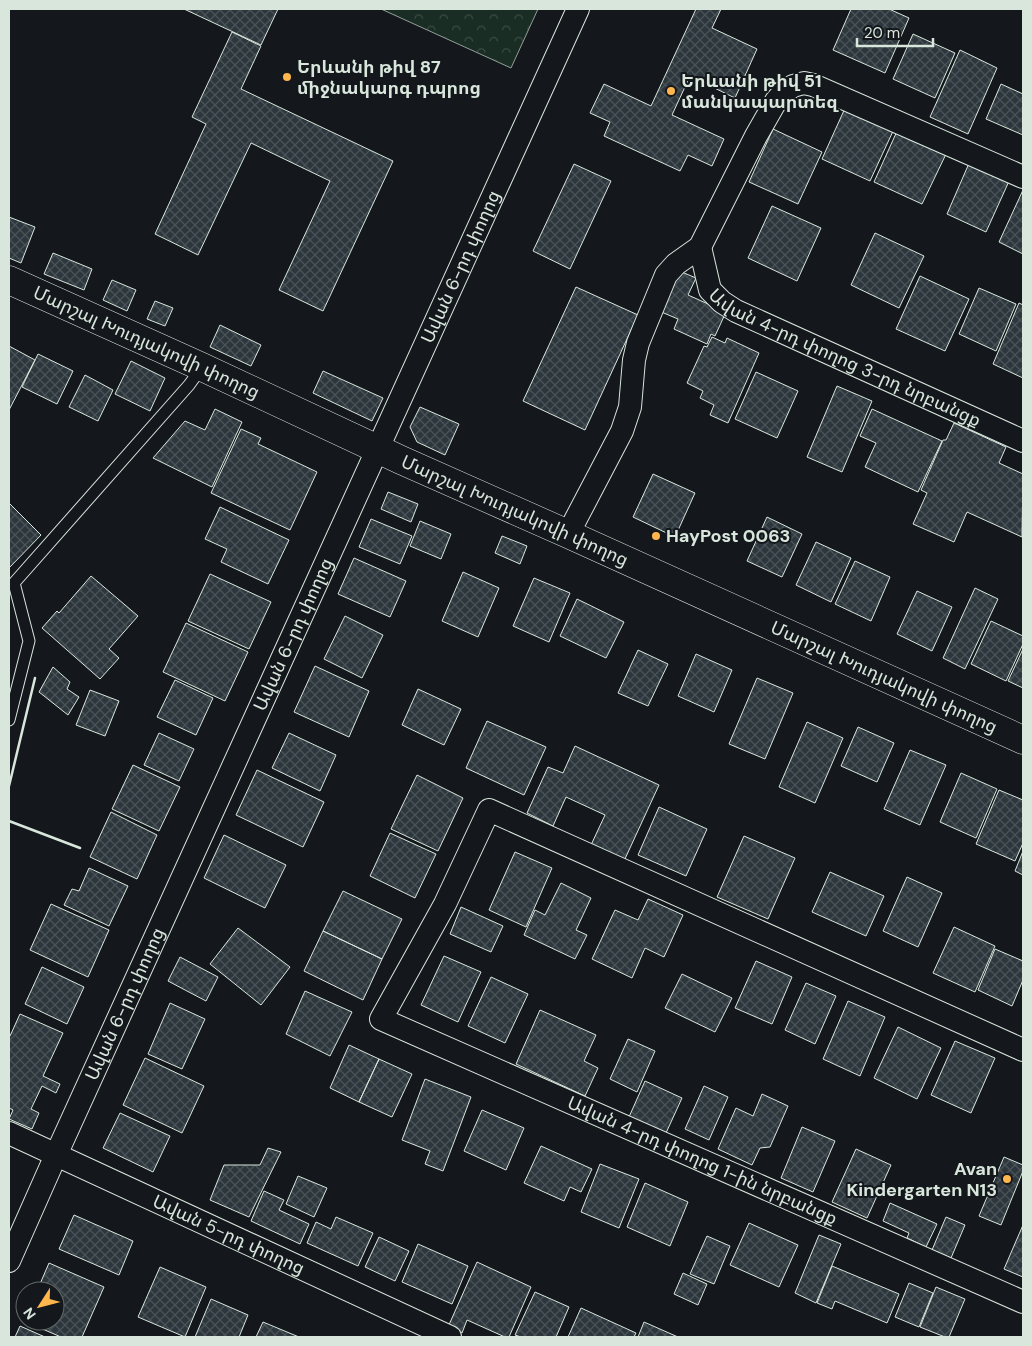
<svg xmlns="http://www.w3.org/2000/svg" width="1032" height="1346" viewBox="0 0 1032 1346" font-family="'DM Sans','Noto Sans Armenian',sans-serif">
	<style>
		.forest { fill: url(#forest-crowns); stroke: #939e99 }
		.building { fill: url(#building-cross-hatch); stroke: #d8e6dc }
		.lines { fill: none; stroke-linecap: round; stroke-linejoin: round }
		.lane-casing { stroke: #d8e6dc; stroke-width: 13 }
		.street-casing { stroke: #d8e6dc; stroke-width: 24 }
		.secondary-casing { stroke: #d8e6dc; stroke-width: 29 }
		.lane { stroke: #14181c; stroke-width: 11 }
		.street { stroke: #14181c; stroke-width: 22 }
		.secondary { stroke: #14181c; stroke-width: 28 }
		.wall { stroke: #d8e6dc; stroke-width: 2.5 }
		.poi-dot { fill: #ffb74d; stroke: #14181c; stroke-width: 2 }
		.labels { text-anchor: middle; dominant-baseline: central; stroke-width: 4; stroke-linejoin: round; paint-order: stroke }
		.poi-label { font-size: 18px; font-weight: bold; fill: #d8e6dc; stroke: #14181c; text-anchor: start }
		.street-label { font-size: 18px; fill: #d8e6dc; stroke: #14181c }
	</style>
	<defs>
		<pattern id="forest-crowns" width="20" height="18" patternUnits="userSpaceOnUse" patternTransform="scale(1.25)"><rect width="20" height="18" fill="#1a2d24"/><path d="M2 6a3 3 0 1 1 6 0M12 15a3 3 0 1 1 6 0" fill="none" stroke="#3b4b43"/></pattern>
		<pattern id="building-cross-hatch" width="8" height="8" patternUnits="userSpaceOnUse" patternTransform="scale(1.25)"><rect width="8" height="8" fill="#2c363c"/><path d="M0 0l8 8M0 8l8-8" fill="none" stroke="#4a5358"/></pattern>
	</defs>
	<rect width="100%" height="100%" fill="#14181c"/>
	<path class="forest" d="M381,9H538L511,68Z"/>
	<path class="building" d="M184,9H278L261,45Z
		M696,9H721L712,28L757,49L735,98L690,76L672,115L724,139L712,166L688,155L680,171L604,136L610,122L590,113L604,84L651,106Z
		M851,9H889L909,18L885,73L833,50Z
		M232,32L261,46L241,89L393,161L323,311L279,290L330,181L251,143L198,255L155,234L206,124L192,117Z
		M913,34L955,53L935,98L893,79Z
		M960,50L997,68L968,134L930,117Z
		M1001,84L1023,94V135L986,119Z
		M846,106L894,129L870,181L822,159Z
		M773,129L822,152L798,204L749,182Z
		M898,129L947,152L922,204L874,182Z
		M970,161L1010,179L986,232L947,214Z
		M574,164L611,181L570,269L533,251Z
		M1023,190V254L999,242Z
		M772,206L821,228L797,281L748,258Z
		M9,217L35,227L21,263L9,258Z
		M875,233L924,256L899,308L851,285Z
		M53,253L92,269L84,290L44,274Z
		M677,270L696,278L688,295L726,312L715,336L711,334L707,344L674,329L678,319L659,311Z
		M920,276L969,299L945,351L896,329Z
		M112,280L136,290L127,311L103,300Z
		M576,287L638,315L585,430L523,401Z
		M979,288L1016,304L996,351L959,334Z
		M155,301L173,308L165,326L147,319Z
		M1019,303L1023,305V378L993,364Z
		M220,325L261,345L251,366L210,347Z
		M712,337L725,343L727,338L759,353L728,423L710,415L714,405L700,398L703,391L687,383L704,346L707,347Z
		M9,346L35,360L9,410Z
		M38,354L73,371L57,404L22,387Z
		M131,361L165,378L150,411L115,394Z
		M323,371L383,398L372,421L313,393Z
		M756,372L798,391L777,438L735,419Z
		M85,375L113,390L98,421L69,407Z
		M837,386L872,401L842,472L807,457Z
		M420,407L459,424L445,455L417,442L410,427Z
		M215,409L242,422L212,487L153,458L185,421L205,430Z
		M872,409L942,441L918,492L865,467L876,443L860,436Z
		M954,423L1006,447L999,463L1023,474L1022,537L967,512L954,542L913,524L927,493L921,490L943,440H946Z
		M241,429L261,438L258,444L317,472L290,530L211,493Z
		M653,474L695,493L675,537L633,517Z
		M388,492L418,504L411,522L381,509Z
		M9,503L41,535L10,567L9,565Z
		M220,507L289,540L268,584L221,562L227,549L205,539Z
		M767,517L802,534L782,577L747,561Z
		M371,519L412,536L400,564L359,547Z
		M420,521L451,534L441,559L410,546Z
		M502,536L527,546L520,564L495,553Z
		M816,542L851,558L831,602L796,585Z
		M354,558L406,581L390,617L338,594Z
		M855,561L890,577L871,621L835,604Z
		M463,572L499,588L478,637L442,621Z
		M210,574L271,602L249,649L188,621Z
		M91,576L138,616L109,649L119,658L100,679L42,628L57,611L59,613Z
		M534,578L570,593L549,642L513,626Z
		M975,588L998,599L965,669L943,658Z
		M917,591L952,607L932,651L897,634Z
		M577,599L624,622L606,658L560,636Z
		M345,616L383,635L362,678L324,659Z
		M991,621L1023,636V644L1006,681L971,664Z
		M186,623L248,652L225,701L163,672Z
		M1023,649V688L1008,681Z
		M638,650L668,664L648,706L618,693Z
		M696,654L732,670L714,712L678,696Z
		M315,666L369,691L349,737L294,712Z
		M53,667L70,682L67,689L79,697L68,715L39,692Z
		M757,678L793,693L765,759L729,744Z
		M175,680L213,698L196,735L157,717Z
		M418,689L461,709L444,745L402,725Z
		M90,690L119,701L105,736L76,725Z
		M487,721L546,747L524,795L466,768Z
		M807,722L843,738L815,803L779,787Z
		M858,727L894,743L877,782L841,766Z
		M159,733L194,749L179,781L144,765Z
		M289,733L336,755L320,791L272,768Z
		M575,746L659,785L624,861L591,845L605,815L566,797L553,826L527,813L548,767L563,773Z
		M910,750L946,765L920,825L884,809Z
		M133,765L180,787L159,831L112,809Z
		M257,770L324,802L303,847L236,815Z
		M961,773L997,789L976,838L940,822Z
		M417,775L463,798L438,851L391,829Z
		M999,790L1023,800V843L1015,861L976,844Z
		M659,807L707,829L686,876L638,855Z
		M111,812L157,835L137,879L90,857Z
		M390,833L436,854L415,898L370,876Z
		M224,835L286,865L265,908L204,878Z
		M744,836L795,858L768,919L717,897Z
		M1023,851V875L1015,871Z
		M515,852L552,868L526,927L489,910Z
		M89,868L128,886L109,926L64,905L72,889L79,891Z
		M830,872L884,896L866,936L812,912Z
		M907,877L942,893L918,947L883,931Z
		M561,883L591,898L576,930L587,935L575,959L524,935L535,910L545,915Z
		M343,891L402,919L382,959L323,931Z
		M648,899L683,915L664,957L645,948L632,978L592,959L615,910L638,920Z
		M51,904L109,930L88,977L30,950Z
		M461,907L503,926L491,952L450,934Z
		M954,927L995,946L975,992L933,973Z
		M238,928L290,967L261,1005L210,964Z
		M323,931L382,959L363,1000L304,971Z
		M995,949L1023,961V980L1012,1006L978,990Z
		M444,956L481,972L458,1022L421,1005Z
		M180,957L218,977L206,1001L168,981Z
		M756,961L792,977L772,1024L735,1008Z
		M42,967L84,987L67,1024L25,1004Z
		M682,974L732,998L715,1032L665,1008Z
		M491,977L528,994L505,1043L468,1026Z
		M806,983L836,996L815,1044L785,1030Z
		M305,991L352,1012L330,1056L286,1034Z
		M848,1001L885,1017L860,1076L823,1059Z
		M170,1003L205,1019L182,1069L148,1054Z
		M540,1010L596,1035L584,1061L598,1068L585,1096L516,1064Z
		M20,1014L63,1033L43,1076L60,1084L56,1093L42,1086L31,1109L39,1113L32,1129L9,1119L13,1110L9,1108V1035L10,1036Z
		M898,1027L941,1048L917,1099L874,1078Z
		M628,1039L655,1051L637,1092L610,1079Z
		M955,1041L995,1058L971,1113L931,1095Z
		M349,1045L379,1059L359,1102L330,1088Z
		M145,1058L204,1086L182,1133L123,1105Z
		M379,1059L412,1074L392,1117L359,1102Z
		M425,1079L471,1097L443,1171L425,1164L430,1151L402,1140Z
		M645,1081L682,1098L666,1133L629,1117Z
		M704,1086L728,1097L709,1140L685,1129Z
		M762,1094L788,1106L770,1147L760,1148L752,1165L718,1149L736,1108L753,1116Z
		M482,1110L524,1128L506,1170L464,1151Z
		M120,1113L170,1136L153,1172L103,1148Z
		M802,1127L835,1141L813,1192L781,1178Z
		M541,1146L592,1169L581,1192L570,1187L564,1201L524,1183Z
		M268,1148L281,1152L249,1217L210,1200L224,1165H260Z
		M856,1149L891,1165L867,1218L832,1202Z
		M1004,1157L1023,1165V1171L1001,1225L979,1216Z
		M600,1164L639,1179L619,1228L581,1212Z
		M298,1176L327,1188L314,1217L286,1204Z
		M645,1183L688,1202L670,1246L627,1227Z
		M264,1191L284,1200L279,1210L309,1224L300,1244L251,1221Z
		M890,1203L937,1224L926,1247L907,1238L909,1233L883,1221Z
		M74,1215L133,1241L119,1275L59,1249Z
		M336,1217L373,1233L358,1266L307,1243L316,1222L331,1229Z
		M946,1217L965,1225L951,1258L932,1250Z
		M749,1223L798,1245L779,1287L730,1265Z
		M1023,1225V1277L1004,1269Z
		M819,1235L841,1244L816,1303L795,1293Z
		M707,1236L730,1246L714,1284L690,1274Z
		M379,1237L409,1251L395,1281L365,1267Z
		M418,1244L468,1266L452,1304L402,1282Z
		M477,1262L531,1287L509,1337H505L467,1320L462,1333L448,1327Z
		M49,1263L104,1287L82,1337H61L24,1321L25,1318V1321H55V1291H37Z
		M832,1266L899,1294L887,1323L835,1301L832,1309L817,1303Z
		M160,1267L206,1287L185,1337L138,1317Z
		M683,1273L707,1284L698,1305L674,1294Z
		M909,1283L933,1293L919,1327L895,1317Z
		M936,1287L965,1299L949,1337H945L920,1327Z
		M535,1292L569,1307L556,1337H521L515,1335Z
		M211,1299L248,1315L239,1337H195Z
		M581,1308L636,1333L634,1337H568Z
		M263,1322L299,1337H256Z
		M644,1322L678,1337H638Z
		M20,1326L45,1337H15Z"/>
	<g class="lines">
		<defs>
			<path id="lane" d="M9,720L29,641L14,583L189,385L202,367"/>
			<g id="street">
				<path id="s1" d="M700,247L710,290L722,302L736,311L1023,441"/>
				<path d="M568,534L622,431L630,407L634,360L638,343L666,275L676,264L700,247L756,136L776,101L783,93L793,86L804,83L813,85L1023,177"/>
				<path id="s2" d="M1023,1050L489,810L445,904L381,1019L1023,1302"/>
				<path id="s3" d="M9,1133L450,1337"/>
				<path id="s4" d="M9,1261L56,1155L578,9"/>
			</g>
			<g id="secondary">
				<path id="s5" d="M9,280L202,367L401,460L568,534L1023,740"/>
			</g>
		</defs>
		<use href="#lane" class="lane-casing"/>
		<use href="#street" class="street-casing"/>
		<use href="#secondary" class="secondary-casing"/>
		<use href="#lane" class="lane"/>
		<use href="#street" class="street"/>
		<use href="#secondary" class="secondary"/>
		<path class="wall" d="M9,786L35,678
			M9,821L80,848"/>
	</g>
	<g class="poi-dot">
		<circle cx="287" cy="77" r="5"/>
		<circle cx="671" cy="91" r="5"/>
		<circle cx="656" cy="536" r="5"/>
		<circle cx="1007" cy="1179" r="5"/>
	</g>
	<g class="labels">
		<g class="poi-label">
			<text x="297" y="67">Երևանի թիվ 87<tspan x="297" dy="21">միջնակարգ դպրոց</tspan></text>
			<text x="681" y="81">Երևանի թիվ 51<tspan x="681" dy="21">մանկապարտեզ</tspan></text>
			<text x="666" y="536">HayPost 0063</text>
			<text x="997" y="1169" text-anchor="end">Avan<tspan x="997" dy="21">Kindergarten N13</tspan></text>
		</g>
		<g class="street-label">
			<text stroke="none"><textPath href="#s4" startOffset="1092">Ավան 6-րդ փողոց</textPath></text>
			<text stroke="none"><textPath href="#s5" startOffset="151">Մարշալ Խուդյակովի փողոց</textPath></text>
			<text stroke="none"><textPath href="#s1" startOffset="196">Ավան 4-րդ փողոց 3-րդ նրբանցք</textPath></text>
			<text stroke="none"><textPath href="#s5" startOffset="556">Մարշալ Խուդյակովի փողոց</textPath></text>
			<text stroke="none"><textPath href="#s4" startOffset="688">Ավան 6-րդ փողոց</textPath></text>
			<text stroke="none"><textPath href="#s5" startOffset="961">Մարշալ Խուդյակովի փողոց</textPath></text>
			<text stroke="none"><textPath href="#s4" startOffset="282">Ավան 6-րդ փողոց</textPath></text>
			<text stroke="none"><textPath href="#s2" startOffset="1172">Ավան 4-րդ փողոց 1-ին նրբանցք</textPath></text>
			<text stroke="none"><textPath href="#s3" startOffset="242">Ավան 5-րդ փողոց</textPath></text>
		</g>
	</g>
	<rect width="1032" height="1346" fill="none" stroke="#d8e6dc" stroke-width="20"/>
	<g transform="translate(40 1306) rotate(234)"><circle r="24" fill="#14181c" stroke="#626a69"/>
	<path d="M0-4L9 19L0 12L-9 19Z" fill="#ffb74d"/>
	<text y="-8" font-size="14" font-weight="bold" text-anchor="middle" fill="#d8e6dc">N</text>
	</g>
	<path d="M857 38v8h76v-8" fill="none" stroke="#d8e6dc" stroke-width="2.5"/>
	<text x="864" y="38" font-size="15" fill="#d8e6dc" stroke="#14181c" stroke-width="4" paint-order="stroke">20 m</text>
</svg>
